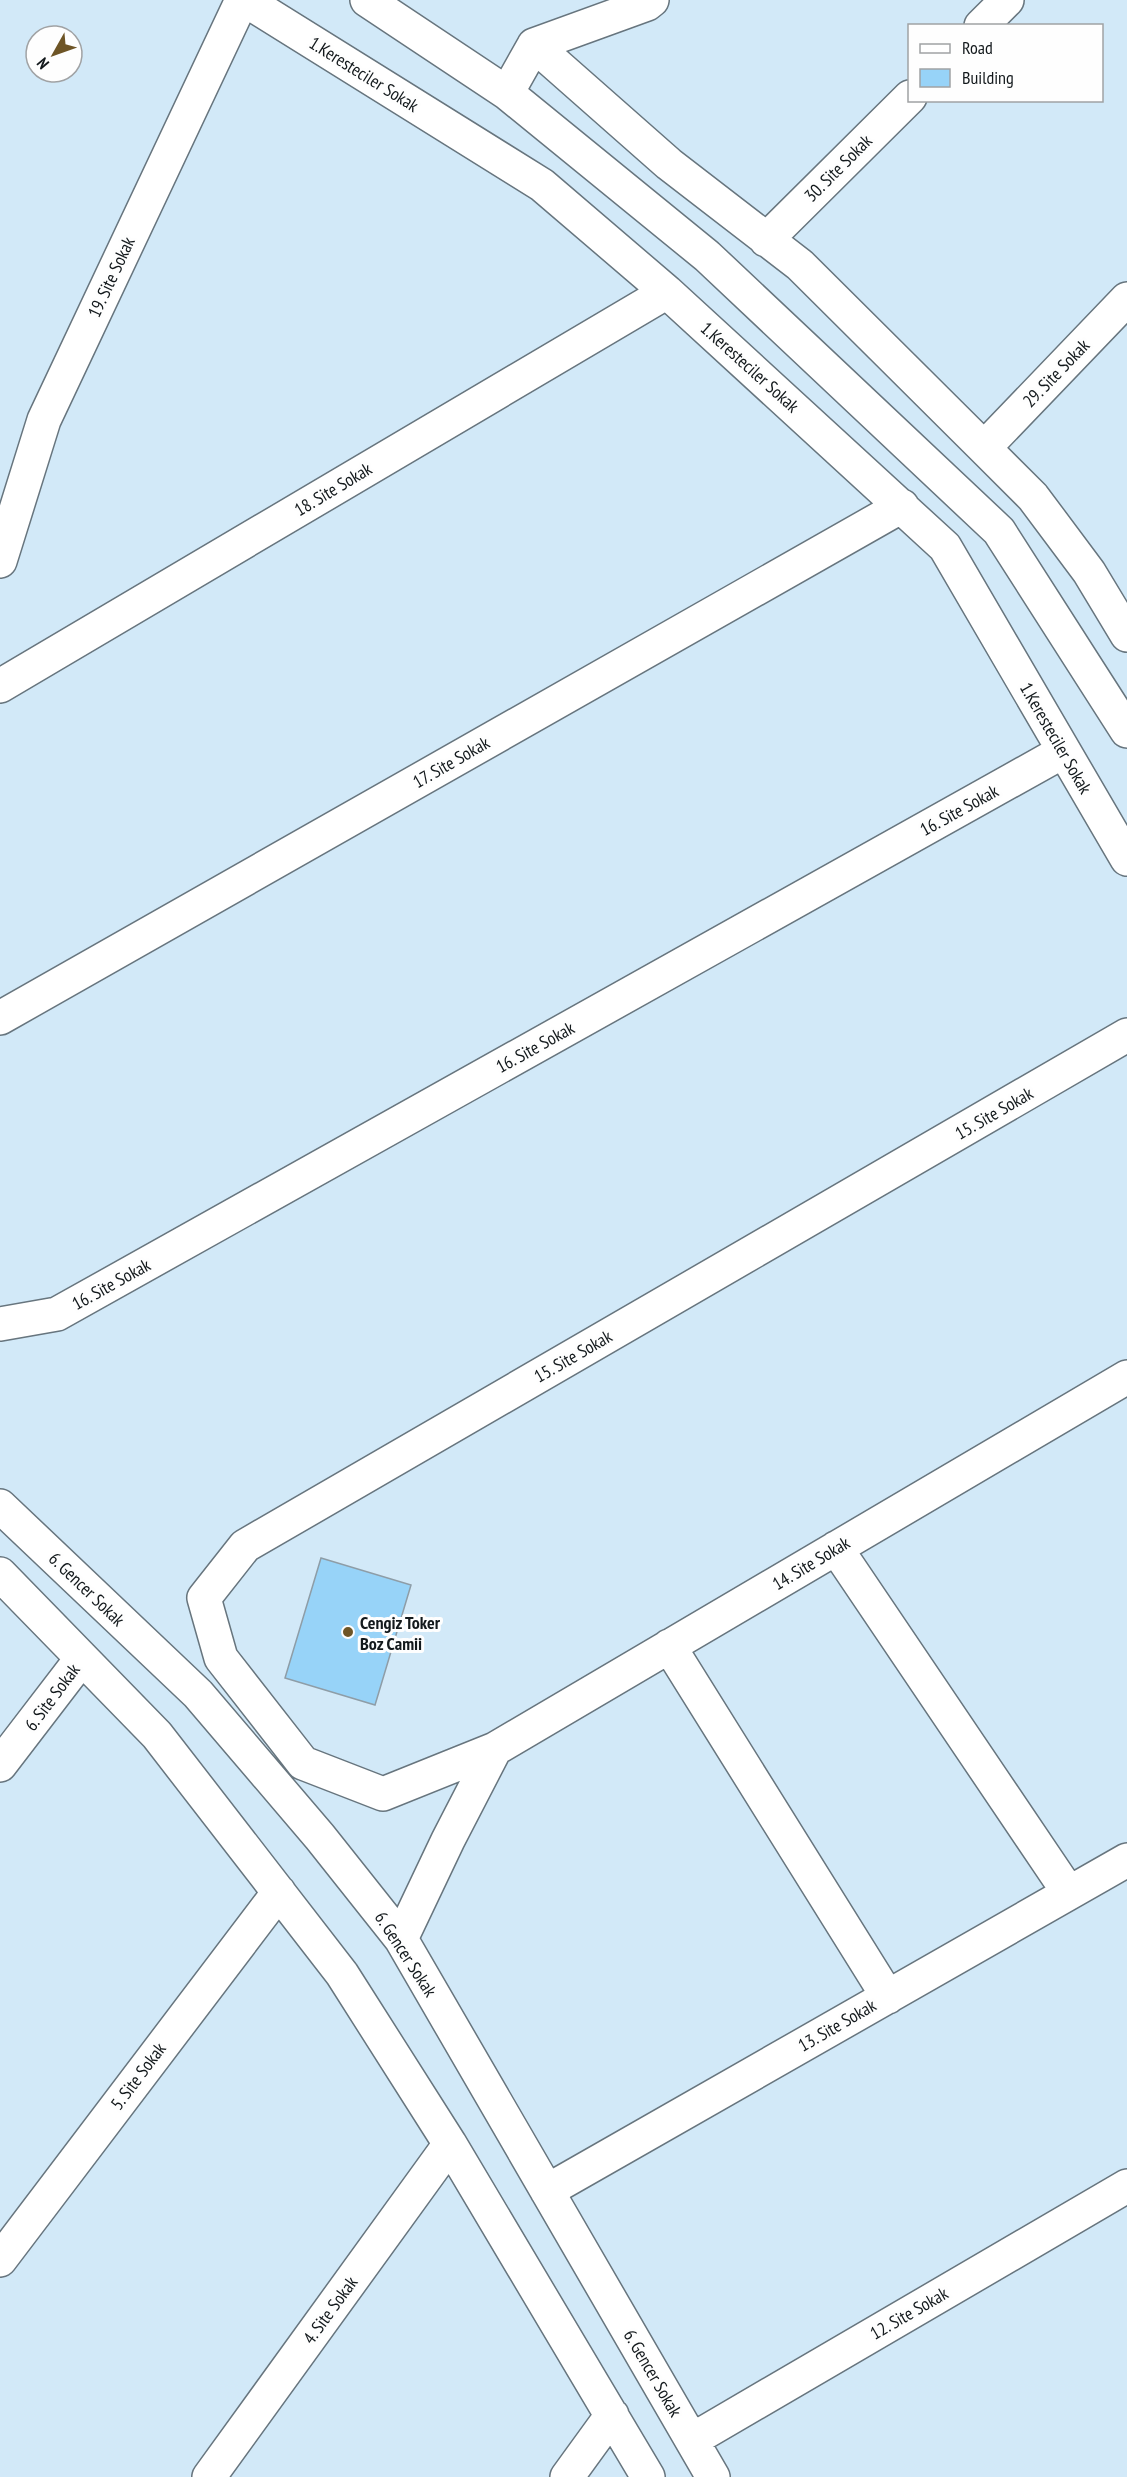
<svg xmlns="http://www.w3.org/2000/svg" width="1127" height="2477" viewBox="0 0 1127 2477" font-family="'PT Sans Narrow',sans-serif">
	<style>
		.built { fill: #d2e9f8; fill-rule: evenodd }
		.building { fill: #97d3f8; stroke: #8e9da7; stroke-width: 1.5 }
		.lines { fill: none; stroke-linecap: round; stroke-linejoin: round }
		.minor-casing { stroke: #67757e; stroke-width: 36 }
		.minor { stroke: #fff; stroke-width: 33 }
		.poi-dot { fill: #6e5526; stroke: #fefefe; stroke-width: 2 }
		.labels { text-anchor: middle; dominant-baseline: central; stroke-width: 6; stroke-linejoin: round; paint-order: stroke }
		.street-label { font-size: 18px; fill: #13191c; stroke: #fefefe }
		.poi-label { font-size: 18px; font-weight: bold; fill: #13191c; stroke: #fefefe; text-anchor: start }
	</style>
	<rect width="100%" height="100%" fill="#e4f4fe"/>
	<path class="built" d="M0,0H1127V2477H0ZM910,26H1102V100H910ZM36,36H72V72H36Z"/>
	<path class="building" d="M321,1558L411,1585L375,1705L285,1678Z"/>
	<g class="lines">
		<defs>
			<path id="minor" d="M245,0L542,185L667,292L945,547L1127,859
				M367,0L507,93L707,256L999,531L1127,731
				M981,26L1007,0
				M534,45L669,164L800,265L984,448L1033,497L1089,572L1127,635
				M507,93L534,45L647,4L652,0
				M766,240L910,97
				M984,448L1127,299
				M0,561L44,420L242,0
				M0,686L667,292
				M0,1018L902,506
				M0,1324L57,1314L1064,751
				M0,1506L198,1694L320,1837L401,1939L713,2477
				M836,1548L1069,1893
				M0,1574L157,1735L342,1974L450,2144L648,2477
				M669,1646L888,1997
				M303,1763L221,1658L204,1598L245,1546L1127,1035
				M303,1763L383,1794L495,1749L1127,1377
				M0,1765L82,1658
				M401,1939L448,1840L495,1749
				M547,2191L1127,1860
				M0,2260L279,1892
				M692,2440L1127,2186
				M209,2477L450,2144
				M567,2477L612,2415"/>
		</defs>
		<use href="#minor" class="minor-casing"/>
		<use href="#minor" class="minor"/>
	</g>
	<circle class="poi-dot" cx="348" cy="1632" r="6"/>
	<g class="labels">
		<g class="street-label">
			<text transform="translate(364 74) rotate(32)">1.Keresteciler Sokak</text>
			<text transform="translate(838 168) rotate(-45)">30. Site Sokak</text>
			<text transform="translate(111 277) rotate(-65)">19. Site Sokak</text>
			<text transform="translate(750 367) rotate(42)">1.Keresteciler Sokak</text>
			<text transform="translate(1056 373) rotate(-46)">29. Site Sokak</text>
			<text transform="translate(333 489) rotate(-31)">18. Site Sokak</text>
			<text transform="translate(1056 738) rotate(60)">1.Keresteciler Sokak</text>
			<text transform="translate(451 762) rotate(-30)">17. Site Sokak</text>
			<text transform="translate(959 810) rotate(-29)">16. Site Sokak</text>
			<text transform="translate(535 1047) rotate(-29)">16. Site Sokak</text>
			<text transform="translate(994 1113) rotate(-30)">15. Site Sokak</text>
			<text transform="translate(111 1284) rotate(-29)">16. Site Sokak</text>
			<text transform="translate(573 1356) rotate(-30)">15. Site Sokak</text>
			<text transform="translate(811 1563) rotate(-31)">14. Site Sokak</text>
			<text transform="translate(87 1589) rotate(44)">6. Gencer Sokak</text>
			<text transform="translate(52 1697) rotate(-53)">6. Site Sokak</text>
			<text transform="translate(406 1954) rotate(57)">6. Gencer Sokak</text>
			<text transform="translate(837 2025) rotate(-30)">13. Site Sokak</text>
			<text transform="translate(138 2076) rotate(-53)">5. Site Sokak</text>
			<text transform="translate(330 2310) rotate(-54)">4. Site Sokak</text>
			<text transform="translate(909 2313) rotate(-30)">12. Site Sokak</text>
			<text transform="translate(653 2373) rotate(60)">6. Gencer Sokak</text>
		</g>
		<g class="poi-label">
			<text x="360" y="1622">Cengiz Toker<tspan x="360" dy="21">Boz Camii</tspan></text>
		</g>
	</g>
	<rect x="908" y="24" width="195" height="78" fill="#fefefe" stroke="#a0a2a4" stroke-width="1.5"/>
	<rect x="920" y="44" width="30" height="9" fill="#ffffff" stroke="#a0a2a4" stroke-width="1.5"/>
	<text x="962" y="54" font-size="18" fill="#13191c">Road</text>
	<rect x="920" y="69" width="30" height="18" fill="#97d3f8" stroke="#a0a2a4" stroke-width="1.5"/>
	<text x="962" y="84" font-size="18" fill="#13191c">Building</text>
	<g transform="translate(54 54) rotate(230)"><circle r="28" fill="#fefefe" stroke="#a0a2a4" stroke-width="1.5"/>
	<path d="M0-4.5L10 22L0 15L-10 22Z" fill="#6e5526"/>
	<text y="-9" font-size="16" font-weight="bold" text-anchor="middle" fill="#13191c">N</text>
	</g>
</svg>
